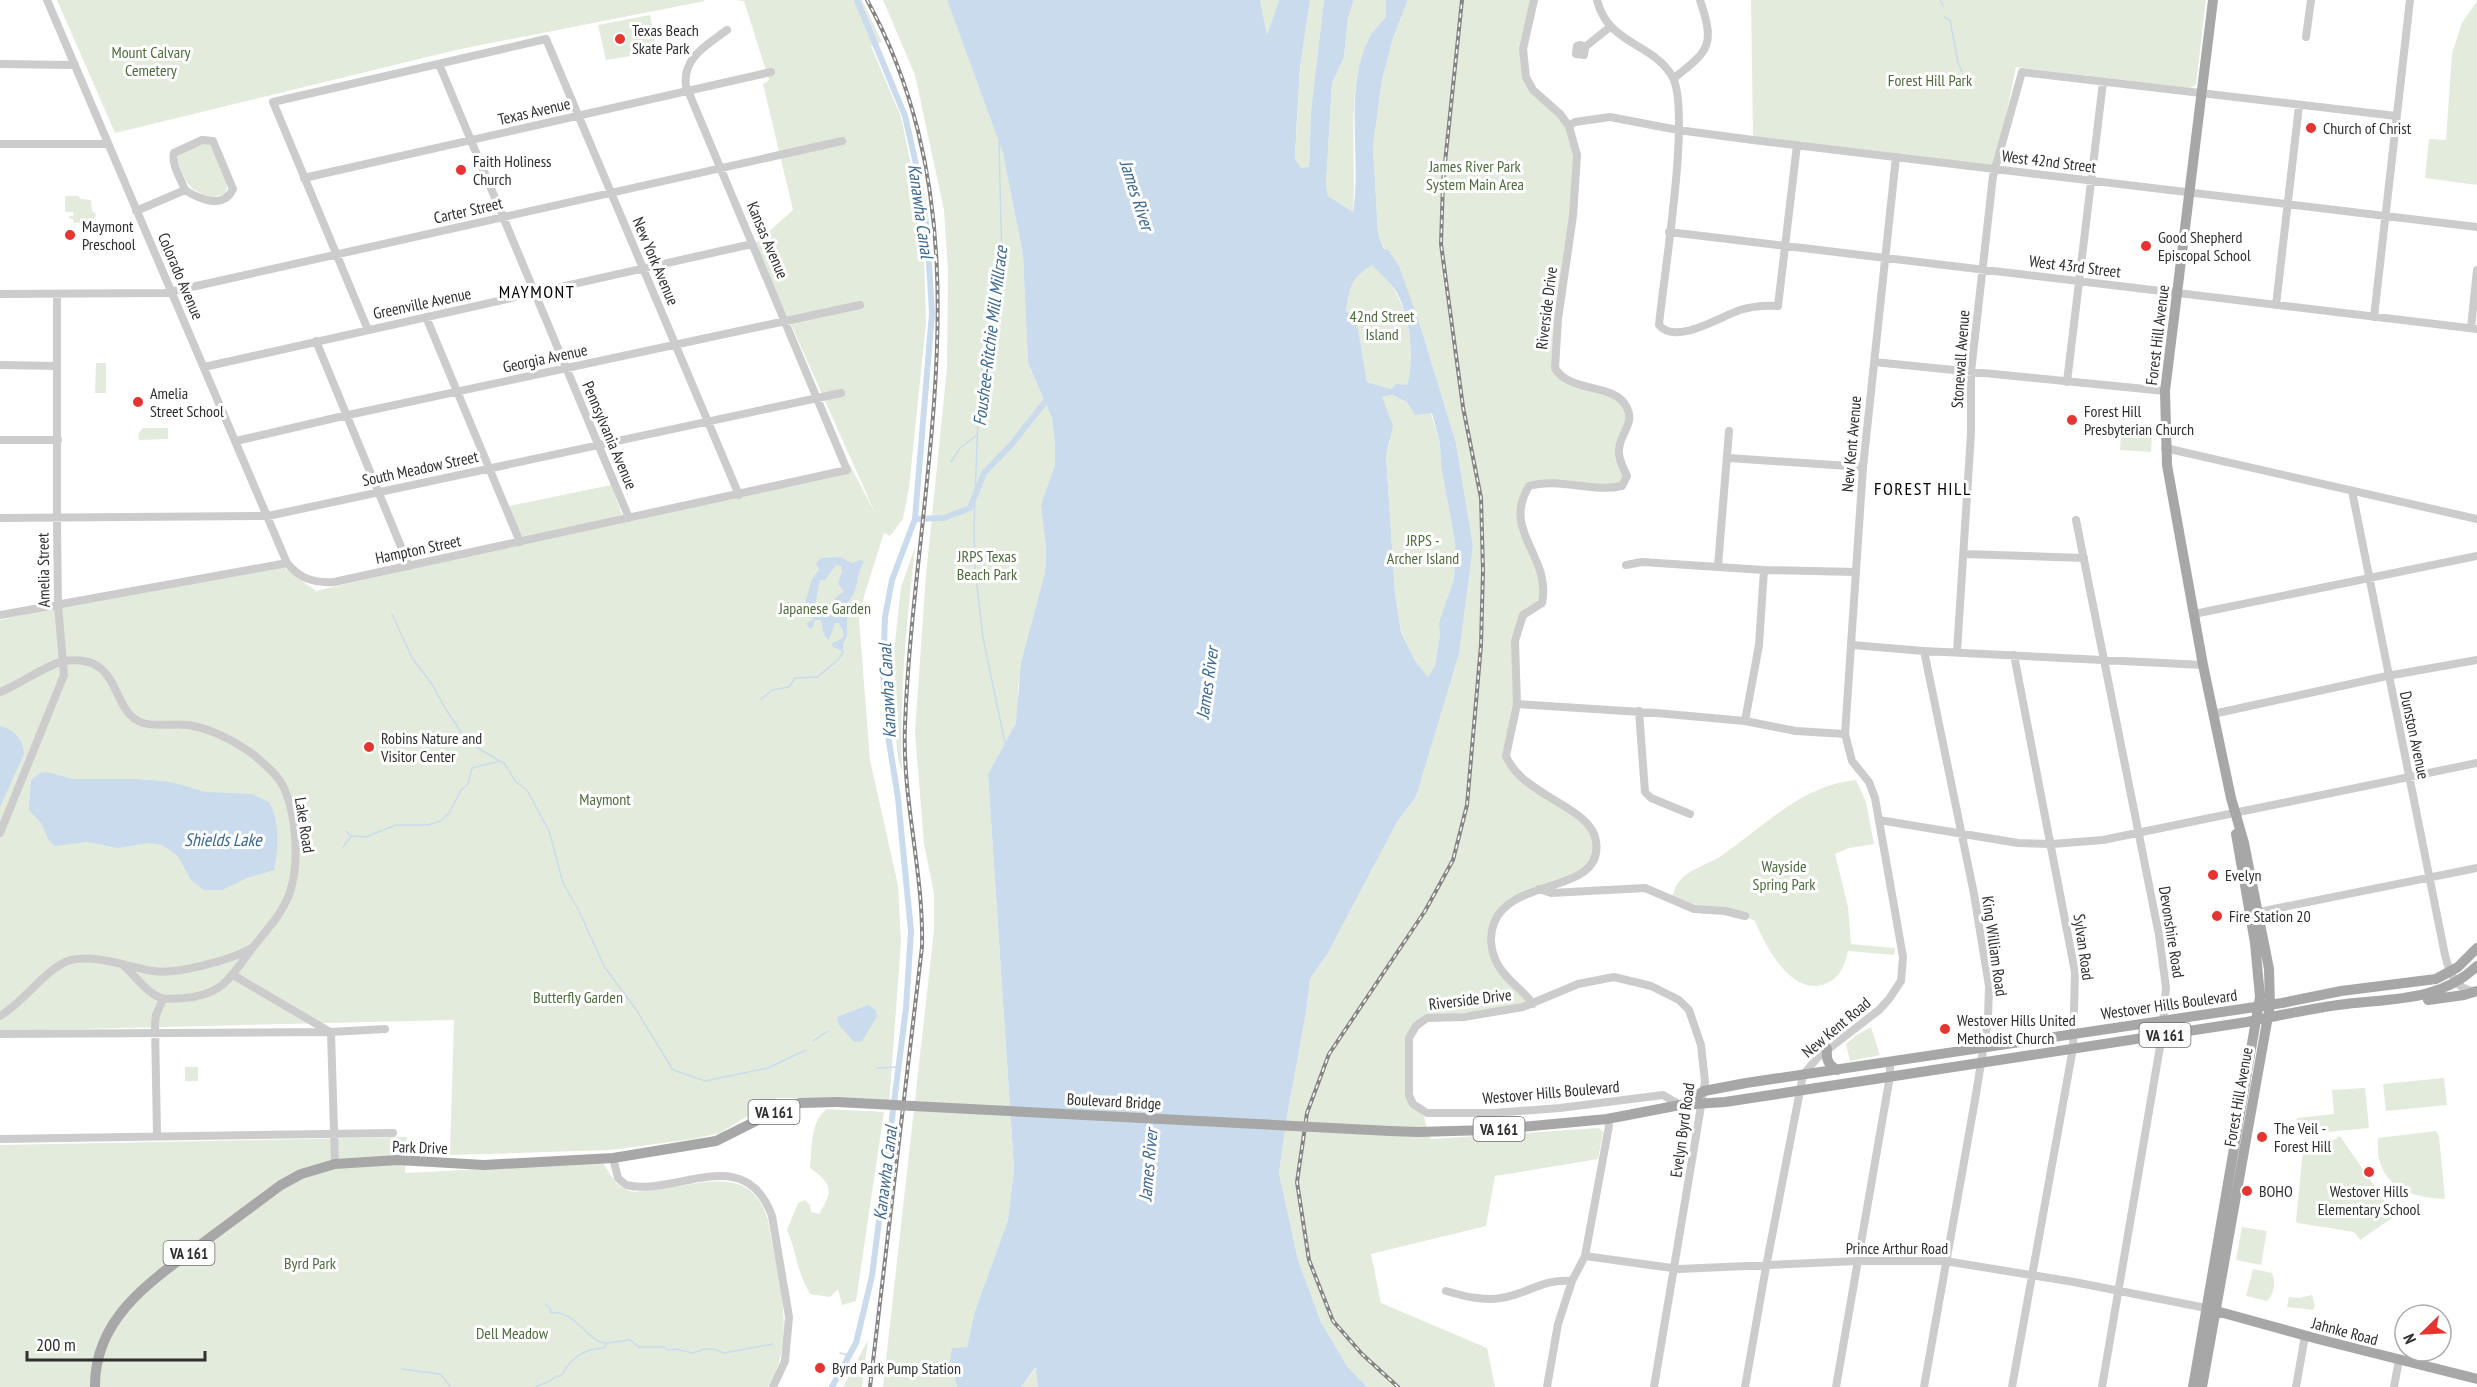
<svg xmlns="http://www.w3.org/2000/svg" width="2477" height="1387" viewBox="0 0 2477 1387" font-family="'PT Sans Narrow',sans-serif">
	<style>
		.green { fill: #e3ecdc }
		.water { fill: #c9dbec; fill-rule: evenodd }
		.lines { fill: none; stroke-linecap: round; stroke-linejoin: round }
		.stream { stroke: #c9dbec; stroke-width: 1.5 }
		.canal { stroke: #c9dbec; stroke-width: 6 }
		.minor { stroke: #ccc; stroke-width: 8 }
		.major { stroke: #a7a7a7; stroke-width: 10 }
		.rail-casing { stroke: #848484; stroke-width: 4 }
		.rail { stroke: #fff; stroke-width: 1.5; stroke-dasharray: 4.5; stroke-linecap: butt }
		.major-bridge { stroke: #a7a7a7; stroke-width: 10 }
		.poi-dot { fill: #e63430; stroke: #fff; stroke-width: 2 }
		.labels { text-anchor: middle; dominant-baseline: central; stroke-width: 6; stroke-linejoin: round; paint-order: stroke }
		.shield { fill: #fff; stroke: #6d6d6d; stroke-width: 1.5 }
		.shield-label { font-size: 15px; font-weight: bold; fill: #2f2f2f }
		.poi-label { font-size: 16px; fill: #2f2f2f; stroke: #fff; text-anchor: start }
		.park-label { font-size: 16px; fill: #4d6b3c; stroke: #fff }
		.street-label { font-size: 16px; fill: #2f2f2f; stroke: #fff }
		.water-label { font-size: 18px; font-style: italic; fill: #3c6892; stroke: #fff }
		.neighbourhood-label { font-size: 18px; letter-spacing: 1.5px; fill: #000; stroke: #fff }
	</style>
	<rect width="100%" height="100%" fill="#fff"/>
	<path class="green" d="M57,0H704L705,1L456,50L115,133Z
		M734,0H862L882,42L871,46L901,117L913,174L924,252L926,323L909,488L903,519L890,536L884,533L864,596L859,619L870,760L898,885L901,942L889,1105L826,1099L777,1098L720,1133L693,1139L611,1150L450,1155L454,1020L0,1031V620L58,607L281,565L316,591L850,465L876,515L755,244L793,210L763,84L769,80L744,1Z
		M883,0H947L1003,152L1023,255L1028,363L1052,418L1055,445V465L1048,485L1045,573L1018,686L1019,705L1016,723L988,774L1014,1169L1008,1220L975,1311L967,1347L950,1362L957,1387H883L934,930V893L924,844L915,732L926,575L947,368L948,271L944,210L915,75Z
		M1260,0H1279L1267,36Z
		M1310,0H1324L1311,111L1309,168H1300L1295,159L1300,68Z
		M1354,0H1386V17C1381,23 1373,30 1369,38C1345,84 1357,161 1353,213L1328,196L1326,185L1332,84L1344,57L1348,18Z
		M1408,0H1534L1526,28V77L1560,114L1577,155L1558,319V374L1615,395L1629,412L1619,448L1627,476L1622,486H1529L1521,499L1522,530L1543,572L1542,603L1523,615L1515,641L1517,704L1506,750L1510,765L1582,816L1597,844L1586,871L1527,893L1496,919L1494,957L1533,1004L1437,1016L1413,1029L1408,1088L1422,1111L1431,1139L1599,1128L1603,1132L1598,1159L1495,1176L1486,1226L1371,1254L1381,1303L1487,1348L1495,1387H1367L1347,1366L1321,1322L1298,1260L1279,1173L1287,1116L1306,1013L1310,979L1328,953L1397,822L1416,797L1458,653L1473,546L1456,443L1421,328L1378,234L1373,146L1382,80L1393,38Z
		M1751,0H2206L2196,85L2190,88L2016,67L1995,169L1753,140Z
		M2477,1V185L2425,178L2429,139L2446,140L2452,54L2462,23Z
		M650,15L657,52L606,60L598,25Z
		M206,142L210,143L228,184L225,194L210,198C187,188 186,183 177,160L179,154Z
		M65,196H79L80,199L91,200L92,211L96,214L94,221L74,223L73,219H70L69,216H73V212H65Z
		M1372,264C1381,273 1390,282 1396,293C1410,318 1415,358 1407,385L1391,389L1367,382L1356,317L1346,311C1350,287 1351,278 1372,264Z
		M96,363H106V393H95Z
		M1392,395L1431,413L1440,444L1441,466L1455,542L1454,579L1440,623V634L1435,666L1428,678L1416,662L1401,631L1395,593L1386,456L1390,441L1382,397Z
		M143,428H168V439L139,440L138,434Z
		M2121,435L2152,436L2151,452L2120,450Z
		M611,485L622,515L526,538L521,535L509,506Z
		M915,547C907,621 899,696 902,771L898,759L896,740L894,651L901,587Z
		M1856,780L1866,802L1874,844L1849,848L1835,854L1848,907L1851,944L1895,948L1894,955L1848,951C1845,966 1839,979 1825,984C1792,997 1765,946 1755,921L1745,916L1708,913L1671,899C1673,896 1674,890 1676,886C1685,870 1707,865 1721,856C1765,826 1800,786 1856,780Z
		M1871,1027L1880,1055L1850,1061L1846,1044L1855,1036Z
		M185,1067H198V1081H185Z
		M2444,1078L2447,1105L2386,1111L2383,1084Z
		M2365,1088L2369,1128L2294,1135L2297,1118L2334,1114L2332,1090Z
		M827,1109L884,1112L856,1301L842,1305L838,1289L830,1297L810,1294C796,1270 797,1253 787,1230L798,1203L805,1200L810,1205L811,1212L819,1214C834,1190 832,1184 810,1168C812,1149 810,1121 827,1109Z
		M2436,1131L2439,1136L2445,1199C2419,1198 2388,1191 2380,1162C2377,1155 2378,1146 2378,1138Z
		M2340,1136L2395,1216L2360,1240L2354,1232L2298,1223L2296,1221L2303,1151L2316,1152Z
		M407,1137L405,1173L603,1163C612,1176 617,1190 635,1192C652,1189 669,1187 686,1185C723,1179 755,1176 768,1220C776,1274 799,1337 768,1387H0V1145Z
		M2242,1227L2267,1231L2261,1265L2236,1260Z
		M2253,1269L2272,1273C2276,1282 2274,1294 2267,1301L2246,1296Z
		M2312,1295L2315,1306L2313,1310L2287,1307L2289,1297L2299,1298Z
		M868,1340L862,1387H843Z
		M1037,1367L1038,1387H1021Z"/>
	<path class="water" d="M947,0H1260L1267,35L1279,0H1310L1300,68L1297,118L1295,159L1301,168L1309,167L1311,111L1324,0H1354L1348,18L1344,57L1332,84L1326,185L1328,196L1353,212C1362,159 1343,89 1369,38C1373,30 1381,23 1386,17V0H1408L1393,38L1382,80L1373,146L1378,234L1384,249L1388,250L1399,266L1421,328L1456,443L1473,546L1459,653L1416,797L1397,822L1328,953L1310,979L1306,1013L1287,1116L1279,1173L1298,1260L1321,1322L1347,1366L1367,1387H1038L1036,1367L1021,1387H957L950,1362L952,1348L967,1347L975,1311L1008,1220L1014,1169L988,774L1016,723L1021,663L1045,573L1046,545L1041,505L1055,465V445L1052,418L1028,363L1023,255L1003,153ZM1372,265C1381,274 1390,282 1397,293C1410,318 1415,358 1407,385L1396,384L1391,389L1367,382L1356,317L1346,311C1350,287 1351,278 1372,265ZM1392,395L1407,402L1415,415L1432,413L1440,444L1441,466L1455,542L1454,579L1439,623L1440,634L1435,666L1428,677L1416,662L1401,632L1395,593L1386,456L1393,426L1382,397Z
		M840,557L852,563L861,560L864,562C854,577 861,589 847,603V636L843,644V652L833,647L832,643C845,638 847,637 839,623H835L829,640L824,635L821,620H815L813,627L810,629L806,623L813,620L812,614L803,610L812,579L819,570L816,563L821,558ZM836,565L841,566L842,571L838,584L844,591L835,598L830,612L826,614L815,608C815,606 819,583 820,580H825Z
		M0,726C13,729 24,739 24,754L0,807Z
		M47,772L73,779H135L171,782L206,792L252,794L269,802C280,822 279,848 274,870L247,878L222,890H204L191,880L177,855L162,845L148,843L118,848L87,842L55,846L49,841L41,823L29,810L31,780L40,773Z
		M868,1005L876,1010L877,1017L862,1041L854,1042L839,1025L837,1017Z"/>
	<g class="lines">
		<path class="stream" d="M1940,0L1943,6
			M1944,17L1950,20L1958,62L1962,72
			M999,143L1002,264L979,388L974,527L975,569L983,638L1005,743
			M951,462L960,448L977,435
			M392,614L412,658L432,684L445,708L468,742L498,760
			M761,699L772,690L789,687L795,678L818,677C825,669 839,663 843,652
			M346,831L351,836L366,837L396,825H428L441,821L449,813L461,790L468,784L472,768L500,761L504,763L516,782L527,790L549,831L563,883L579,911L604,966L637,1011L673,1070L705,1081L768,1068L806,1050
			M343,847L351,837
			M813,1041L828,1031
			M876,1068L899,1067
			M545,1304L550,1308L551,1313C576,1310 587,1342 606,1343
			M840,1353L849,1355
			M402,1369L440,1374L451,1387
			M535,1387L550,1381L556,1376H561C571,1358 583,1349 604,1348L607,1343L630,1340L639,1347H664L668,1350L676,1349L693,1353L705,1349H714L724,1353L773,1344"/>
		<path class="canal" d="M915,519L944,518L970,508L984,473L1011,445L1045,402
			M832,1387L856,1343L872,1276L906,1008L911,931L898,798L888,735L883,674L885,617L892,580L915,519L932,313L927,230L918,173L905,116L857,0"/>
		<path class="minor" d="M47,0L287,563C300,579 314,583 334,582L847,470L686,86C682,58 707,45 727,30
			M1597,0C1608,45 1652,42 1672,76C1692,110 1663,279 1659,325C1676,346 1721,316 1740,310C1753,306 1765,305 1778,306L1797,145
			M2306,37L2311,0
			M1585,47L1581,45L1577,46L1576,54L1584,55L1585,47L1610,27
			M0,64L75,65
			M439,64L629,518
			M1674,78C1710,50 1715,45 1700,0
			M1569,126L1575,122L1610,117L1678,130L1753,140L2477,227
			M0,144H108
			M304,178L771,72
			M136,211L185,190C199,199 223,210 233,189L213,141L202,140L174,153C171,164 181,179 185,190
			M1669,232L2477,329
			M0,294L165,293L842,141
			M2276,305L2299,106
			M426,317L520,542
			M2374,317L2410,0
			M2471,328L2477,270
			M368,330L273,102L546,39L739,495
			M316,341L409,566
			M1874,362L2165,391
			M0,365L57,366
			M204,367L752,244
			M2067,382L2103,82
			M0,440H58
			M236,441L339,417L860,305
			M2165,448L2477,519
			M1729,458L1863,467
			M2352,491L2445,955C2449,971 2456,991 2475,991
			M0,518L268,516L841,393
			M2076,520L2159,935L2166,988L2162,1035L2102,1387
			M1964,554L2084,558
			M1626,565L1642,562L1764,570L1856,572
			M1718,566L1729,431
			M2194,614L2477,556
			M0,615L287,563
			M1852,645L1924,651L2203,665
			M1957,652L1971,433V372L1993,176L2022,72L2396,116
			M0,692C17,686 51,662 65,661C124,653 109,713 143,723C157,727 173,723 188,725C209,728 233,740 250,752C261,761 275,772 282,784C297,813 300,865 289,895C281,915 266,931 253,947C231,976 224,995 184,998C177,998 169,1000 162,998C147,994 135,975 124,966
			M1517,704L1656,713L1745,721L1796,731L1845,734
			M1639,711L1645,792L1651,798L1690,814
			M2213,714L2387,676L2477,660
			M1745,721L1759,645L1764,570
			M1879,820L2018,843L2052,844L2103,840L2477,763
			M0,833L64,675L58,605L57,524V294
			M1539,889L1551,893L1645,888L1694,909L1725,911L1745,916
			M2254,913L2477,868
			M233,975L330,1032
			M1533,1004C1523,989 1505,980 1497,963C1491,951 1489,936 1494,923C1512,876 1604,895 1596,841C1591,806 1523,797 1506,756L1517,704L1515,641L1523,615L1542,603C1552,556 1501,532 1529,486C1559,477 1592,493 1622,486L1627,476C1623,467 1618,459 1619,449C1620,433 1636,423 1626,406C1614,383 1569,393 1555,368L1558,319L1573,216L1577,155L1569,126L1560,114L1533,90L1526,77L1523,49L1534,0
			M0,1016C23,1003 49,965 71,960C97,954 128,967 153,971C175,975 230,960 250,949
			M331,1032L335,1164
			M0,1034L331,1032L385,1029
			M157,1136L155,1024L156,1015L163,999
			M0,1139L393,1133
			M613,1158L618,1178L626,1185C675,1197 745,1141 772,1216L789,1317L785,1361L773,1387
			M1585,1256L1679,1269L1858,1261H1945L2074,1282L2206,1308
			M1446,1291C1463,1296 1482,1301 1501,1298C1528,1294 1543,1278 1572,1281
			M1547,1387L1558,1324L1572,1281L1585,1256L1609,1126L1607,1119
			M1654,1387L1705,1082L1701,1045L1689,1010L1679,1000L1651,986L1614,977L1578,984L1523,1007L1464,1017L1427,1018L1416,1026L1409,1038V1095L1413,1104L1427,1113H1493L1560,1108L1663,1095L1680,1105
			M1745,1387L1766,1267L1803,1075L1818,1057L1879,1010L1889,999L1901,981L1903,957L1875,798L1869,782L1852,761L1845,734L1863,467L1896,157
			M1836,1387L1890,1076V1062
			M1924,1387L1975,1100L1988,1020L1989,986L1974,894L1924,651
			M2012,1387L2073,1048L2075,972L2014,655
			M2296,1387L2305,1336
			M2394,1387L2399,1360"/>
		<path class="major" d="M2428,1000L2464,995L2477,991
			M1827,1049C1826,1059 1828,1065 1837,1070
			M1681,1105L1704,1091L1746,1083L2282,1003L2341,991L2436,979L2458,967L2477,948
			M1390,1131L1418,1132L1488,1130L1607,1119L1680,1105L1725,1102L2247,1022C2277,1016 2308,1009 2338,1005C2387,998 2439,1003 2477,966
			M2209,1309L2318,1339L2477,1379
			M95,1387C94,1319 150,1281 200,1245C227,1225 254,1205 281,1185L301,1174L335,1164L398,1160L484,1165L613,1158L716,1141L778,1110L800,1103L837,1102
			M2193,1387L2260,997L2255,943L2236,834
			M2202,1387L2270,1005L2269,969L2244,843L2231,798L2203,665L2167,465L2165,391L2213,0"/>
		<defs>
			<path id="rail" d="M867,0C993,230 914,481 905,726C902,800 924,873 922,947L870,1387
				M1398,1387L1362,1354L1333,1321L1309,1260L1297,1182L1307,1113L1329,1054L1425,911L1453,860L1467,805L1481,645L1483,570L1481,498L1463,407L1441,244L1443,182L1462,0"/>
		</defs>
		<use href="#rail" class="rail-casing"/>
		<use href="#rail" class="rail"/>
		<path class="major-bridge" d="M837,1102L1390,1131"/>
	</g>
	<g class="poi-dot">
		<circle cx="620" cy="39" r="6"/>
		<circle cx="2311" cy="128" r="6"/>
		<circle cx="461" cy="170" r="6"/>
		<circle cx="70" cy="235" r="6"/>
		<circle cx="2146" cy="246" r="6"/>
		<circle cx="138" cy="402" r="6"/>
		<circle cx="2072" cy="420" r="6"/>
		<circle cx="369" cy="747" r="6"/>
		<circle cx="2213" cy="875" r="6"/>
		<circle cx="2217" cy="916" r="6"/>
		<circle cx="1945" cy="1029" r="6"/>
		<circle cx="2262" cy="1137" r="6"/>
		<circle cx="2369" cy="1172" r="6"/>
		<circle cx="2247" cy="1191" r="6"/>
		<circle cx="820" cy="1368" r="6"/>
	</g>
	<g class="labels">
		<g class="shield">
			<rect x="2139.5" y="1023" width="51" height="24" rx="4.5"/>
			<rect x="748.5" y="1100" width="51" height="24" rx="4.5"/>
			<rect x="1473.5" y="1117" width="51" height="24" rx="4.5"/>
			<rect x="163.5" y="1241" width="51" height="24" rx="4.5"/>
		</g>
		<g class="shield-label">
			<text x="2165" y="1035">VA 161</text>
			<text x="774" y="1112">VA 161</text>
			<text x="1499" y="1129">VA 161</text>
			<text x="189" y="1253">VA 161</text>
		</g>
		<g class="poi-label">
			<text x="632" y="30">Texas Beach<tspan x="632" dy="18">Skate Park</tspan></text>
			<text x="2323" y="128">Church of Christ</text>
			<text x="473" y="161">Faith Holiness<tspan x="473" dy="18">Church</tspan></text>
			<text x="82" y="226">Maymont<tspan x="82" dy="18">Preschool</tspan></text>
			<text x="2158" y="237">Good Shepherd<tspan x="2158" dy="18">Episcopal School</tspan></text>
			<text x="150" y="393">Amelia<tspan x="150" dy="18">Street School</tspan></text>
			<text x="2084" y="411">Forest Hill<tspan x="2084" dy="18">Presbyterian Church</tspan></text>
			<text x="381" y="738">Robins Nature and<tspan x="381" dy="18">Visitor Center</tspan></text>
			<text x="2225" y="875">Evelyn</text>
			<text x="2229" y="916">Fire Station 20</text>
			<text x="1957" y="1020">Westover Hills United<tspan x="1957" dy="18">Methodist Church</tspan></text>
			<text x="2274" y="1128">The Veil -<tspan x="2274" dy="18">Forest Hill</tspan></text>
			<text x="2259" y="1191">BOHO</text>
			<text x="2369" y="1191" text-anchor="middle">Westover Hills<tspan x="2369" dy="18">Elementary School</tspan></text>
			<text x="832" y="1368">Byrd Park Pump Station</text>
		</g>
		<g class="park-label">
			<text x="151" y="52">Mount Calvary<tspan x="151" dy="18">Cemetery</tspan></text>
			<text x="1930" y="80">Forest Hill Park</text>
			<text x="1475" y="166">James River Park<tspan x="1475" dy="18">System Main Area</tspan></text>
			<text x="1382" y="316">42nd Street<tspan x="1382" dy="18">Island</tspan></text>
			<text x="1423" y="540">JRPS -<tspan x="1423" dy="18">Archer Island</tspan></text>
			<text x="987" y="556">JRPS Texas<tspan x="987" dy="18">Beach Park</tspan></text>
			<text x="825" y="608">Japanese Garden</text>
			<text x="605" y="799">Maymont</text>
			<text x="1784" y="866">Wayside<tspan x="1784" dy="18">Spring Park</tspan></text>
			<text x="578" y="997">Butterfly Garden</text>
			<text x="310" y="1263">Byrd Park</text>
			<text x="512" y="1333">Dell Meadow</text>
		</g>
		<g class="street-label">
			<text transform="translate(534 111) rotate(-13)">Texas Avenue</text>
			<text transform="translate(2049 161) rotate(7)">West 42nd Street</text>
			<text transform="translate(468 210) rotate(-13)">Carter Street</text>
			<text transform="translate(768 240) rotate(67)">Kansas Avenue</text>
			<text transform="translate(656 261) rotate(67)">New York Avenue</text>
			<text transform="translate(2075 266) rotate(7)">West 43rd Street</text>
			<text transform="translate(181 276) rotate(67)">Colorado Avenue</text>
			<text transform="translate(422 303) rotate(-12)">Greenville Avenue</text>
			<text transform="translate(1546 308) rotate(-83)">Riverside Drive</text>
			<text transform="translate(2157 335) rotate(-83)">Forest Hill Avenue</text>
			<text transform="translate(545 358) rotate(-12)">Georgia Avenue</text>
			<text transform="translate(1960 359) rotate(-86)">Stonewall Avenue</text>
			<text transform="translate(610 435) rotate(67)">Pennsylvania Avenue</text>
			<text transform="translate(1851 444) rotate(-85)">New Kent Avenue</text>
			<text transform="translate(420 468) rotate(-12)">South Meadow Street</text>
			<text transform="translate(418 549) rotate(-12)">Hampton Street</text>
			<text transform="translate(43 570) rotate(-91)">Amelia Street</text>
			<text transform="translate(2415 735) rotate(78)">Dunston Avenue</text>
			<text transform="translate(305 825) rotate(81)">Lake Road</text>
			<text transform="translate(2172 932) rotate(81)">Devonshire Road</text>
			<text transform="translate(1995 946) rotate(82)">King William Road</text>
			<text transform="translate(2084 947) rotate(82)">Sylvan Road</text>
			<text transform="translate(1470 999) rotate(-7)">Riverside Drive</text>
			<text transform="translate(2169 1004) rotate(-8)">Westover Hills Boulevard</text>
			<text transform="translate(1836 1027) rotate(-40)">New Kent Road</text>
			<text transform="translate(1551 1092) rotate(-5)">Westover Hills Boulevard</text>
			<text transform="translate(2238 1097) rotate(-80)">Forest Hill Avenue</text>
			<text transform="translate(1114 1101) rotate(3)">Boulevard Bridge</text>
			<text transform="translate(1682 1130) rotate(-82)">Evelyn Byrd Road</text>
			<text transform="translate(420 1147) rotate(2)">Park Drive</text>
			<text x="1897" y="1248">Prince Arthur Road</text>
			<text transform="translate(2345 1331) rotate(15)">Jahnke Road</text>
		</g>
		<g class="water-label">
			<text transform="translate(1137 195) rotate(72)">James River</text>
			<text transform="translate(921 211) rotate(82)">Kanawha Canal</text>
			<text transform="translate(990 336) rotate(-83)">Foushee-Ritchie Mill Millrace</text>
			<text transform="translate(1207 683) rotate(-82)">James River</text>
			<text transform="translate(887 691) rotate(-93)">Kanawha Canal</text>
			<text x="223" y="839">Shields Lake</text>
			<text transform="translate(1148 1165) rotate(-85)">James River</text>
			<text transform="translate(885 1173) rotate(-83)">Kanawha Canal</text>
		</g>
		<g class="neighbourhood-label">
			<text x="537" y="291">MAYMONT</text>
			<text x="1923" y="488">FOREST HILL</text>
		</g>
	</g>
	<g transform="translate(2423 1333) rotate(246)"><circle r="28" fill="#ffffff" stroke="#acacac" stroke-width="1.5"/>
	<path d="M0-4.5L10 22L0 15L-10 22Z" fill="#e63430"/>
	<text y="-9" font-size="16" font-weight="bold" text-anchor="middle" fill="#2f2f2f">N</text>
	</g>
	<path d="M27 1351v9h178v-9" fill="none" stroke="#2f2f2f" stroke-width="3"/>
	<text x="36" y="1351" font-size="18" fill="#2f2f2f" stroke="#ffffff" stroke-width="4.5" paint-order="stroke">200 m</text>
</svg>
